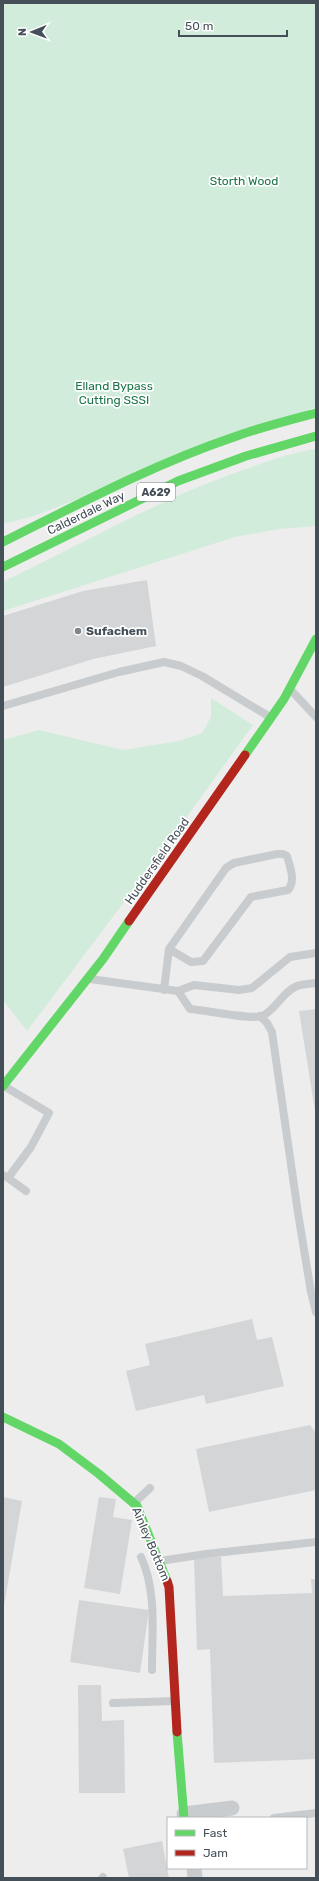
<svg xmlns="http://www.w3.org/2000/svg" width="319" height="1881" viewBox="0 0 319 1881" font-family="Rubik,sans-serif">
	<style>
		.green { fill: #d2ecdc }
		.building { fill: #d4d5d6 }
		.lines { fill: none; stroke-linecap: round; stroke-linejoin: round }
		.lane { stroke: #c9ccce; stroke-width: 8 }
		.street { stroke: #c9ccce; stroke-width: 15 }
		.fast { stroke: #63d668; stroke-width: 9 }
		.jam { stroke: #b3261e; stroke-width: 9 }
		.poi-dot { fill: #80868c; stroke: #fff; stroke-width: 1.5 }
		.labels { text-anchor: middle; dominant-baseline: central; stroke-width: 3.5; stroke-linejoin: round; paint-order: stroke }
		.shield { fill: #fff; stroke: #7d848a; stroke-width: 1 }
		.shield-label { font-size: 11px; font-weight: bold; fill: #454f58 }
		.park-label { font-size: 12px; fill: #1a7548; stroke: #fff }
		.street-label { font-size: 12px; fill: #454f58; stroke: #fff }
		.poi-label { font-size: 12px; font-weight: bold; fill: #454f58; stroke: #fff; text-anchor: start }
	</style>
	<rect width="100%" height="100%" fill="#ededed"/>
	<path class="green" d="M3,3H316V407L34,516L3,524Z
		M316,449V526L279,529L235,537L3,611V582C84,543 161,498 246,469C268,461 293,452 316,449Z
		M211,698L253,725L160,854L27,1031L3,1000V740L39,730L123,750L179,741L202,733L211,717Z"/>
	<path class="building" d="M147,580L156,646L93,659L3,687V616L83,591Z
		M316,1009V1111H315L299,1011Z
		M252,1319L257,1340L272,1337L284,1386L206,1404L204,1395L136,1411L126,1371L150,1365L145,1344Z
		M310,1425L316,1433V1490L209,1512L196,1449Z
		M3,1497L22,1501L4,1606H3Z
		M99,1497L116,1499L113,1517L132,1520L120,1594L84,1588Z
		M221,1557L223,1596L312,1593L311,1579H316V1759L214,1763L210,1649L197,1650L194,1558Z
		M79,1600L149,1610L140,1673L70,1662Z
		M78,1685H101L102,1721L124,1720L125,1793H79Z
		M162,1841L169,1878H129L123,1849Z"/>
	<g class="lines">
		<path class="lane" d="M290,689L316,717
			M3,706L119,672L164,662L181,666L202,676L270,717
			M90,979L178,991L194,985L239,990L252,988L290,957L316,953
			M164,990L169,949L226,868L234,863L277,854H283L287,856C290,867 296,881 288,890L251,897L203,961L191,962L169,949
			M178,991L190,1009C205,1010 250,1020 262,1016C276,1010 282,992 297,986C303,984 310,984 316,983
			M260,1016L267,1023L272,1032L298,1213L311,1292L316,1312
			M3,1175L8,1178L31,1147L49,1113L4,1086
			M8,1178L26,1191
			M134,1503L150,1488
			M141,1557C157,1591 152,1633 152,1670
			M160,1561L206,1554L316,1542
			M113,1703L175,1701
			M274,1818L316,1813
			M102,1878L103,1877"/>
		<path class="street" d="M184,1814L232,1808
			M194,1868L195,1878"/>
		<path class="fast" d="M3,542C79,504 154,464 234,437C261,427 289,420 316,413
			M3,567L178,481L246,456L316,436
			M245,755L284,699L316,639
			M3,1086L103,959L129,921
			M3,1417L59,1444L99,1474L137,1506L167,1581
			M177,1732L184,1818"/>
		<path class="jam" d="M129,921L245,755
			M167,1581L169,1587L177,1732"/>
	</g>
	<circle class="poi-dot" cx="78" cy="631" r="4"/>
	<g class="labels">
		<rect class="shield" x="137" y="483" width="38" height="18" rx="3"/>
		<g class="shield-label">
			<text x="156" y="492">A629</text>
		</g>
		<g class="park-label">
			<text x="244" y="181">Storth Wood</text>
			<text x="114" y="386">Elland Bypass<tspan x="114" dy="14">Cutting SSSI</tspan></text>
		</g>
		<g class="street-label">
			<text transform="translate(86 513) rotate(-26)">Calderdale Way</text>
			<text transform="translate(157 861) rotate(-55)">Huddersfield Road</text>
			<text transform="translate(151 1544) rotate(67)">Ainley Bottom</text>
		</g>
		<g class="poi-label">
			<text x="86" y="631">Sufachem</text>
		</g>
	</g>
	<rect width="319" height="1881" fill="none" stroke="#454f58" stroke-width="8"/>
	<rect x="167" y="1817" width="140" height="52" fill="#ffffff" stroke="#b5b9bc"/>
	<rect x="175" y="1830" width="20" height="6" fill="#63d668" stroke="#b5b9bc"/>
	<text x="203" y="1837" font-size="12" fill="#454f58">Fast</text>
	<rect x="175" y="1850" width="20" height="6" fill="#b3261e" stroke="#b5b9bc"/>
	<text x="203" y="1857" font-size="12" fill="#454f58">Jam</text>
	<g transform="translate(32 32) rotate(269)" stroke="#ffffff" stroke-width="3" paint-order="stroke">
	<path d="M0-3L7 15L0 10L-7 15Z" fill="#454f58"/>
	<text y="-6" font-size="11" font-weight="bold" text-anchor="middle" fill="#454f58">N</text>
	</g>
	<path d="M179 30v6h108v-6" fill="none" stroke="#454f58" stroke-width="2"/>
	<text x="185" y="30" font-size="12" fill="#454f58" stroke="#ffffff" stroke-width="3" paint-order="stroke">50 m</text>
</svg>
